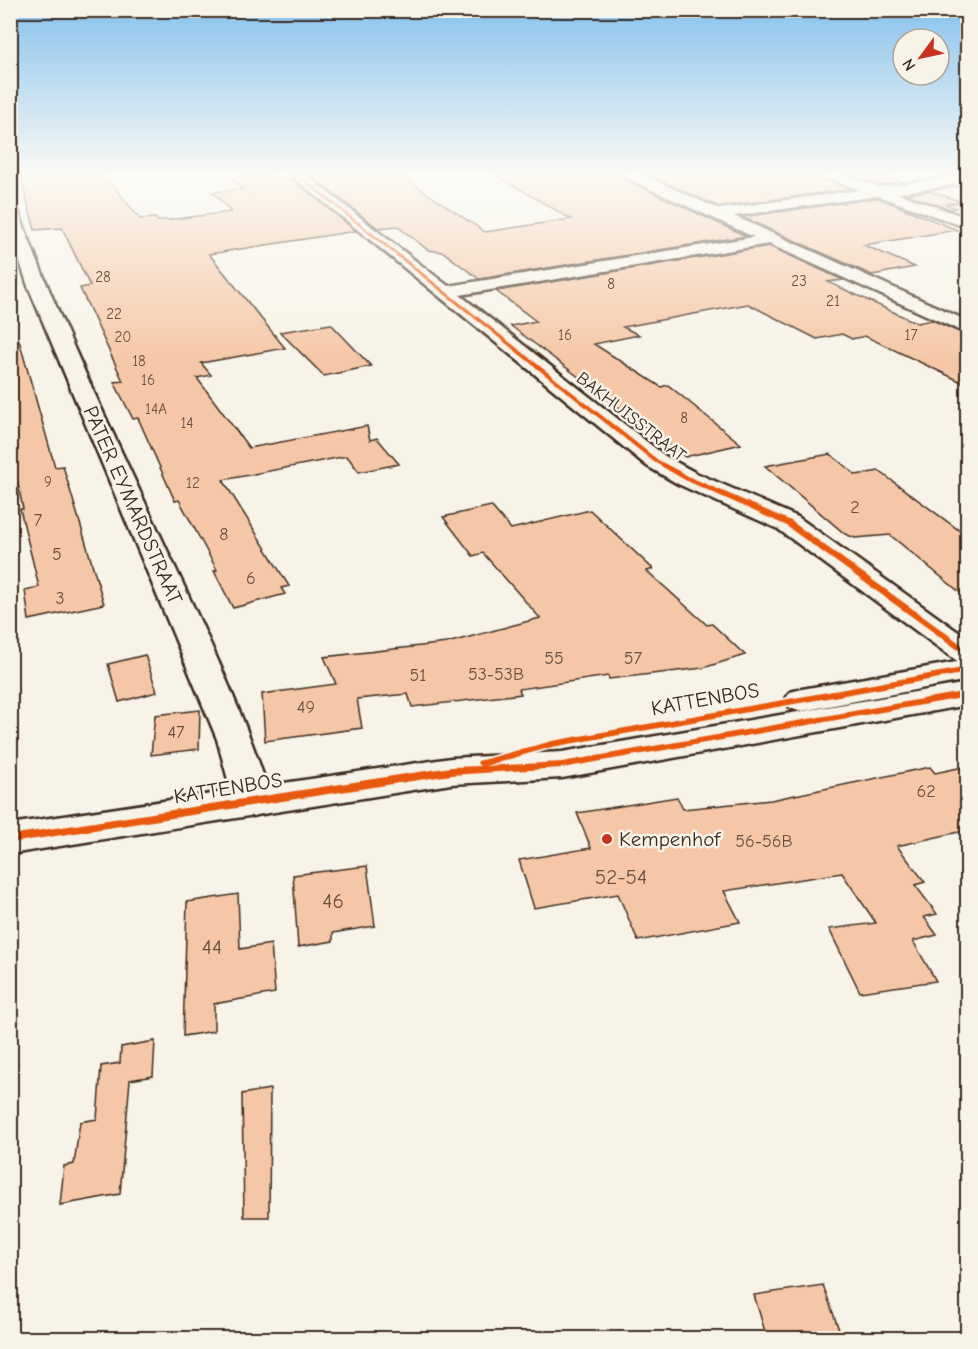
<svg xmlns="http://www.w3.org/2000/svg" width="978" height="1349" viewBox="0 0 978 1349" font-family="'Comic Neue',sans-serif">
	<style>
		.building { fill: #f6c7a6; stroke: #3b2a1e; stroke-width: 1.5 }
		.lines { fill: none; stroke-linecap: round; stroke-linejoin: round }
		.minor-casing { stroke: #3b2a1e; stroke-width: 5 }
		.major-casing { stroke: #3b2a1e; stroke-width: 5 }
		.minor { fill: #f7f3e8; fill-rule: evenodd }
		.major { fill: #f7f3e8; fill-rule: evenodd }
		.cycleway-casing { stroke: #f7f3e8; stroke-width: 4 }
		.cycleway { fill: #e8590c; fill-rule: evenodd }
		.poi-dot { fill: #c8321e; stroke: #f7f3e8; stroke-width: 2 }
		.labels { text-anchor: middle; dominant-baseline: central; stroke-width: 5; stroke-linejoin: round; paint-order: stroke }
		.far-number-label { font-size: 15px; fill: #6a5140 }
		.far-street-label { font-size: 18px; fill: #3b2a1e; stroke: #f7f3e8 }
		.number-label { font-size: 18px; fill: #6a5140 }
		.street-label { font-size: 21px; fill: #3b2a1e; stroke: #f7f3e8 }
		.poi-label { font-size: 21px; fill: #3b2a1e; stroke: #f7f3e8; text-anchor: start }
		.near-number-label { font-size: 21px; fill: #6a5140 }
	</style>
	<rect width="100%" height="100%" fill="#f7f3e8"/>
	<filter id="ink" filterUnits="userSpaceOnUse"><feTurbulence type="fractalNoise" baseFrequency=".0167" numOctaves="2"/><feDisplacementMap in="SourceGraphic" scale="12" xChannelSelector="R" yChannelSelector="G"/><feConvolveMatrix kernelMatrix="1 2 1 2 8 2 1 2 1" color-interpolation-filters="sRGB"/></filter>
	<g filter="url(#ink)">
		<path class="building" d="M20,173H103L140,219L155,218L158,221L231,212L213,192L242,189L232,178L267,174L275,181L292,179L356,231L209,254L285,348L201,363L211,375L197,378L249,448L367,426L370,440L377,438L399,464L359,472L347,456L223,480L289,586L281,588L285,594L233,608L214,571L217,570L179,500L175,501L138,418L133,419L114,382L123,381L80,288L90,286L62,228L35,230L21,179H25Z
			M350,173H397L485,232L571,219L492,173H618L621,178L746,236L479,279L443,252L428,250L397,226L378,228L312,177Z
			M643,173H818L821,178L851,189L719,207Z
			M845,173H878L903,182L880,185Z
			M930,191L962,202L945,204L956,208L950,209L906,194Z
			M878,198L957,230L864,245L915,267L872,275L742,217Z
			M769,246L843,280L828,282L917,323L932,320L968,336V385L865,336L852,339L842,334L817,339L748,304L623,327L639,335L594,344L661,387L668,385L741,444L685,457L511,326L536,321L496,291Z
			M331,324L371,366L324,376L280,332Z
			M19,340L55,467L63,466L104,604L29,620L25,590L39,587L20,509H23L10,444V341Z
			M830,454L856,475L879,471L968,537V599L890,535L855,538L845,534L765,466Z
			M491,506L511,529L590,510L653,569L647,571L707,625L712,624L745,655L703,668L609,679L608,676L519,689L521,694L412,707L408,694L357,699L362,728L265,741L262,694L336,684L324,657L447,643L540,618L483,553L473,556L443,517Z
			M145,655L157,692L119,702L108,664Z
			M200,710L199,749L151,755L155,715Z
			M968,766V830L897,846L925,882L915,885L937,914L924,917L937,935L913,941L936,981L860,992L829,929L876,923L842,873L724,891L740,922L638,941L618,894L534,908L519,860L591,848L577,813L677,797L683,809L771,800L930,767L935,773Z
			M367,866L375,926L333,933V941L298,947L293,875Z
			M238,894L240,949L271,944L275,993L214,1004V1031L183,1036L187,902Z
			M155,1041L153,1076L130,1080L120,1194L60,1205L64,1166L74,1164L80,1122L97,1119L101,1066L120,1063L121,1047Z
			M270,1089L269,1217H244L242,1094Z
			M823,1285L842,1338H767L754,1295Z"/>
		<g class="lines">
			<defs>
				<path id="minor" d="M288,173H303L448,286L754,237L622,176L620,173H638L719,209L860,190L822,176L820,173H839L880,187L968,175V183L897,193L968,218V228L878,196L734,216L968,321V334L769,244L460,295L665,456L696,473L798,517L968,639V664L957,661L778,529L678,484L647,466Z
					M10,204L17,208C60,325 115,437 167,550C206,633 245,715 272,802L266,812L253,816L240,812L234,802L217,739L28,286L10,232Z"/>
				<path id="major" d="M968,660V680L802,711L790,708L785,700L790,692L802,689Z
					M968,683V705L562,778L451,784L10,854V824L451,758L562,752Z"/>
			</defs>
			<use href="#minor" class="minor-casing"/>
			<use href="#major" class="major-casing"/>
			<use href="#minor" class="minor"/>
			<use href="#major" class="major"/>
			<defs>
				<path id="cycleway" d="M293,173H297L658,460L690,477L791,521L968,649V657L785,525L685,480L654,462Z
					M968,667V673L552,747L485,766L562,762L968,691V697L562,768L451,775L10,843V835L451,767L480,766L477,763L478,761L552,741Z"/>
			</defs>
			<use href="#cycleway" class="cycleway-casing"/>
			<use href="#cycleway" class="cycleway"/>
		</g>
	</g>
	<linearGradient id="sky" x2="0" y2="1"><stop stop-color="#86c2ed"/><stop offset="0.48" stop-color="#fbfaf5"/><stop offset="1" stop-color="#fbfaf5" stop-opacity="0"/></linearGradient>
	<rect width="978" height="362" fill="url(#sky)"/>
	<circle class="poi-dot" cx="607" cy="839" r="6"/>
	<g class="labels">
		<g class="far-number-label">
			<text x="103" y="277">28</text>
			<text x="799" y="281">23</text>
			<text x="611" y="284">8</text>
			<text x="833" y="301">21</text>
			<text x="114" y="314">22</text>
			<text x="565" y="335">16</text>
			<text x="911" y="335">17</text>
			<text x="123" y="337">20</text>
			<text x="139" y="361">18</text>
			<text x="148" y="380">16</text>
			<text x="156" y="409">14A</text>
			<text x="684" y="418">8</text>
			<text x="187" y="423">14</text>
			<text x="48" y="482">9</text>
			<text x="193" y="483">12</text>
		</g>
		<g class="far-street-label">
			<text transform="translate(631 417) rotate(38)">BAKHUISSTRAAT</text>
		</g>
		<g class="number-label">
			<text x="855" y="507">2</text>
			<text x="38" y="520">7</text>
			<text x="224" y="534">8</text>
			<text x="57" y="554">5</text>
			<text x="251" y="578">6</text>
			<text x="60" y="598">3</text>
			<text x="554" y="658">55</text>
			<text x="633" y="658">57</text>
			<text x="496" y="674">53-53B</text>
			<text x="418" y="675">51</text>
			<text x="306" y="707">49</text>
			<text x="176" y="732">47</text>
			<text x="926" y="791">62</text>
			<text x="764" y="841">56-56B</text>
		</g>
		<g class="street-label">
			<text transform="translate(133 505) rotate(66)">PATER EYMARDSTRAAT</text>
			<text transform="translate(705 699) rotate(-10)">KATTENBOS</text>
			<text transform="translate(228 788) rotate(-9)">KATTENBOS</text>
		</g>
		<g class="poi-label">
			<text x="619" y="839">Kempenhof</text>
		</g>
		<g class="near-number-label">
			<text x="621" y="877">52-54</text>
			<text x="333" y="901">46</text>
			<text x="212" y="947">44</text>
		</g>
	</g>
	<rect width="978" height="1349" fill="none" stroke="#f7f3e8" stroke-width="36"/>
	<rect x="18" y="18" width="942" height="1313" fill="none" stroke="#3b2a1e" stroke-width="2" filter="url(#ink)"/>
	<g transform="translate(921 57) rotate(237)"><circle r="28" fill="#f7f3e8" stroke="#aca397" stroke-width="1.5"/>
	<path d="M0-4.5L10 22L0 15L-10 22Z" fill="#c8321e"/>
	<text y="-9" font-size="16" font-weight="bold" text-anchor="middle" fill="#3b2a1e">N</text>
	</g>
</svg>
